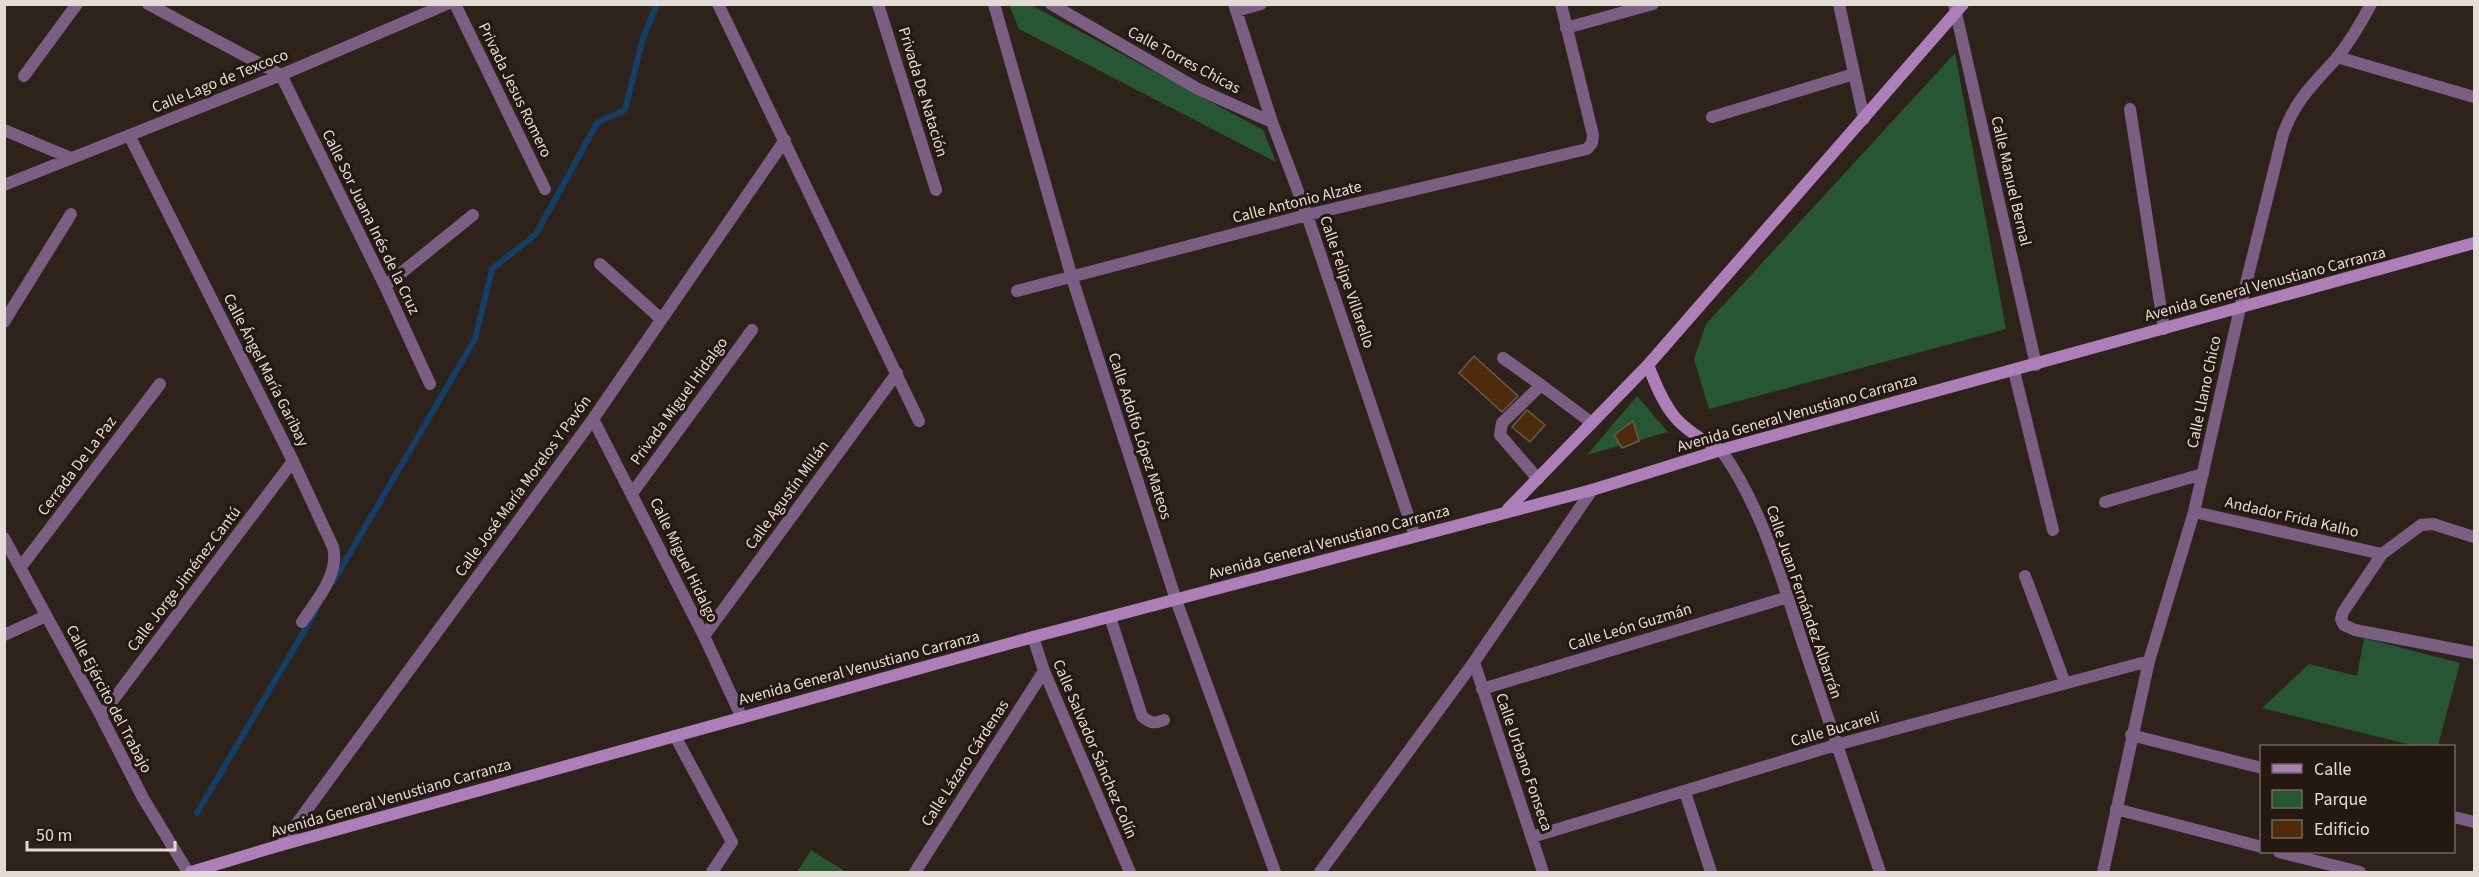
<svg xmlns="http://www.w3.org/2000/svg" width="2479" height="877" viewBox="0 0 2479 877" font-family="'Source Sans 3',sans-serif">
	<style>
		.green { fill: #265633 }
		.lines { fill: none; stroke-linecap: round; stroke-linejoin: round }
		.stream { stroke: #133f67; stroke-width: 6 }
		.building { fill: #4e2c0b; stroke: #675a50; stroke-width: 1.5 }
		.lane { stroke: #7b5f83; stroke-width: 12 }
		.street { stroke: #7b5f83; stroke-width: 12 }
		.secondary { stroke: #ad7fb9; stroke-width: 12 }
		.labels { text-anchor: middle; dominant-baseline: central; stroke-width: 6; stroke-linejoin: round; paint-order: stroke }
		.street-label { font-size: 16px; fill: #e3dbd5; stroke: #241911 }
	</style>
	<rect width="100%" height="100%" fill="#2e231a"/>
	<path class="green" d="M1009,5H1031L1263,130L1276,162L1019,29Z
		M1955,53L2006,329L1709,409L1694,359L1706,324Z
		M1637,396L1668,432L1587,455Z
		M2364,638L2460,663L2438,746H2415L2262,708L2309,664L2357,676Z
		M811,850L846,872H797Z"/>
	<g class="lines">
		<path class="stream" d="M333,582L475,339L492,269L536,234L597,123L625,110L643,38L657,4
			M197,813L316,611"/>
	</g>
	<path class="building" d="M1474,356L1518,396L1502,412L1459,373Z
		M1527,410L1545,425L1530,442L1512,427Z
		M1633,421L1639,441L1622,448L1614,435Z"/>
	<g class="lines">
		<path class="lane" d="M4,322L71,214
			M1503,358L1541,385
			M1538,479L1500,435L1502,423L1541,385L1592,423
			M1110,617L1142,716C1149,723 1154,724 1164,720"/>
		<path class="street" d="M148,4L281,75L385,286L430,384
			M455,4L545,189
			M718,4L919,421
			M878,4L936,190
			M994,4L1072,278L1176,600L1275,872
			M1051,4L1198,89L1272,122
			M1234,4L1272,122L1307,215L1415,536
			M1839,4L1864,119
			M1954,4L2036,365
			M1236,11L1261,4
			M1566,28L1653,4
			M2337,57L2474,97
			M24,76L77,4
			M2130,109L2164,329
			M1712,117L1854,74
			M4,130L71,158
			M129,135L293,461L333,547C340,574 316,601 302,622
			M4,185L281,75L447,4
			M600,264L661,319
			M385,286L473,215
			M1017,291L1307,215L1587,149L1592,143L1593,135L1561,4
			M2014,371L2053,530
			M593,419L704,636L742,718
			M1721,450C1762,507 1782,580 1804,647C1829,722 1854,797 1880,872
			M633,492L752,330
			M2105,502L2203,474
			M2194,512L2382,554
			M2474,537L2433,524L2421,525L2382,554L2343,612L2341,619L2344,625L2355,630L2474,653
			M4,538L101,716L143,798L188,872
			M20,568L160,384
			M2025,576L2065,683
			M4,635L46,616
			M704,636L897,373
			M1033,637L1044,671L1130,872
			M1474,662L1543,872
			M1482,689L1788,597
			M101,716L293,461
			M2131,735L2262,768
			M675,736L732,842L712,872
			M1685,792L1711,872
			M2116,809L2262,847
			M2454,817L2474,822
			M1532,837L1836,745L2149,661
			M281,845L593,419L785,140
			M2279,852L2360,872
			M915,872L1044,671
			M1320,872L1474,662L1592,490
			M2103,872L2149,661L2194,512L2240,308L2283,134C2295,101 2313,84 2336,59C2349,43 2361,23 2371,4"/>
		<path class="secondary" d="M1648,365C1666,412 1676,427 1721,450
			M1508,509L1648,365L1963,4
			M191,872L281,845L1033,637L1592,490L1721,450L2474,243"/>
	</g>
	<g class="labels">
		<g class="street-label">
			<text transform="translate(1184 60) rotate(28)">Calle Torres Chicas</text>
			<text transform="translate(220 81) rotate(-22)">Calle Lago de Texcoco</text>
			<text transform="translate(515 90) rotate(64)">Privada Jesus Romero</text>
			<text transform="translate(923 92) rotate(73)">Privada De Natación</text>
			<text transform="translate(2011 181) rotate(77)">Calle Manuel Bernal</text>
			<text transform="translate(1297 202) rotate(-14)">Calle Antonio Alzate</text>
			<text transform="translate(371 222) rotate(64)">Calle Sor Juana Inés de la Cruz</text>
			<text transform="translate(1347 282) rotate(71)">Calle Felipe Villarello</text>
			<text transform="translate(2265 284) rotate(-15)">Avenida General Venustiano Carranza</text>
			<text transform="translate(266 370) rotate(63)">Calle Ángel María Garibay</text>
			<text transform="translate(2204 392) rotate(-78)">Calle Llano Chico</text>
			<text transform="translate(679 401) rotate(-54)">Privada Miguel Hidalgo</text>
			<text transform="translate(1797 413) rotate(-16)">Avenida General Venustiano Carranza</text>
			<text transform="translate(1140 436) rotate(72)">Calle Adolfo López Mateos</text>
			<text transform="translate(77 466) rotate(-53)">Cerrada De La Paz</text>
			<text transform="translate(523 486) rotate(-54)">Calle José María Morelos Y Pavón</text>
			<text transform="translate(787 495) rotate(-54)">Calle Agustín Millán</text>
			<text transform="translate(2292 517) rotate(13)">Andador Frida Kalho</text>
			<text transform="translate(1329 542) rotate(-15)">Avenida General Venustiano Carranza</text>
			<text transform="translate(684 560) rotate(64)">Calle Miguel Hidalgo</text>
			<text transform="translate(184 579) rotate(-53)">Calle Jorge Jiménez Cantú</text>
			<text transform="translate(1804 602) rotate(71)">Calle Juan Fernández Albarrán</text>
			<text transform="translate(1630 627) rotate(-17)">Calle León Guzmán</text>
			<text transform="translate(859 668) rotate(-15)">Avenida General Venustiano Carranza</text>
			<text transform="translate(109 699) rotate(62)">Calle Ejército del Trabajo</text>
			<text transform="translate(1835 729) rotate(-16)">Calle Bucareli</text>
			<text transform="translate(1095 749) rotate(67)">Calle Salvador Sánchez Colín</text>
			<text transform="translate(1524 762) rotate(71)">Calle Urbano Fonseca</text>
			<text transform="translate(965 763) rotate(-57)">Calle Lázaro Cárdenas</text>
			<text transform="translate(391 798) rotate(-16)">Avenida General Venustiano Carranza</text>
		</g>
	</g>
	<rect width="2479" height="877" fill="none" stroke="#e3dbd5" stroke-width="12"/>
	<rect x="2260" y="745" width="195" height="108" fill="#241911" stroke="#70675f" stroke-width="1.5"/>
	<rect x="2272" y="764" width="30" height="9" fill="#ad7fb9" stroke="#70675f" stroke-width="1.5"/>
	<text x="2314" y="775" font-size="18" fill="#e3dbd5">Calle</text>
	<rect x="2272" y="790" width="30" height="18" fill="#265633" stroke="#70675f" stroke-width="1.5"/>
	<text x="2314" y="805" font-size="18" fill="#e3dbd5">Parque</text>
	<rect x="2272" y="820" width="30" height="18" fill="#4e2c0b" stroke="#70675f" stroke-width="1.5"/>
	<text x="2314" y="835" font-size="18" fill="#e3dbd5">Edificio</text>
	<path d="M27 841v9h148v-9" fill="none" stroke="#e3dbd5" stroke-width="3"/>
	<text x="36" y="841" font-size="18" fill="#e3dbd5" stroke="#241911" stroke-width="4.5" paint-order="stroke">50 m</text>
</svg>
